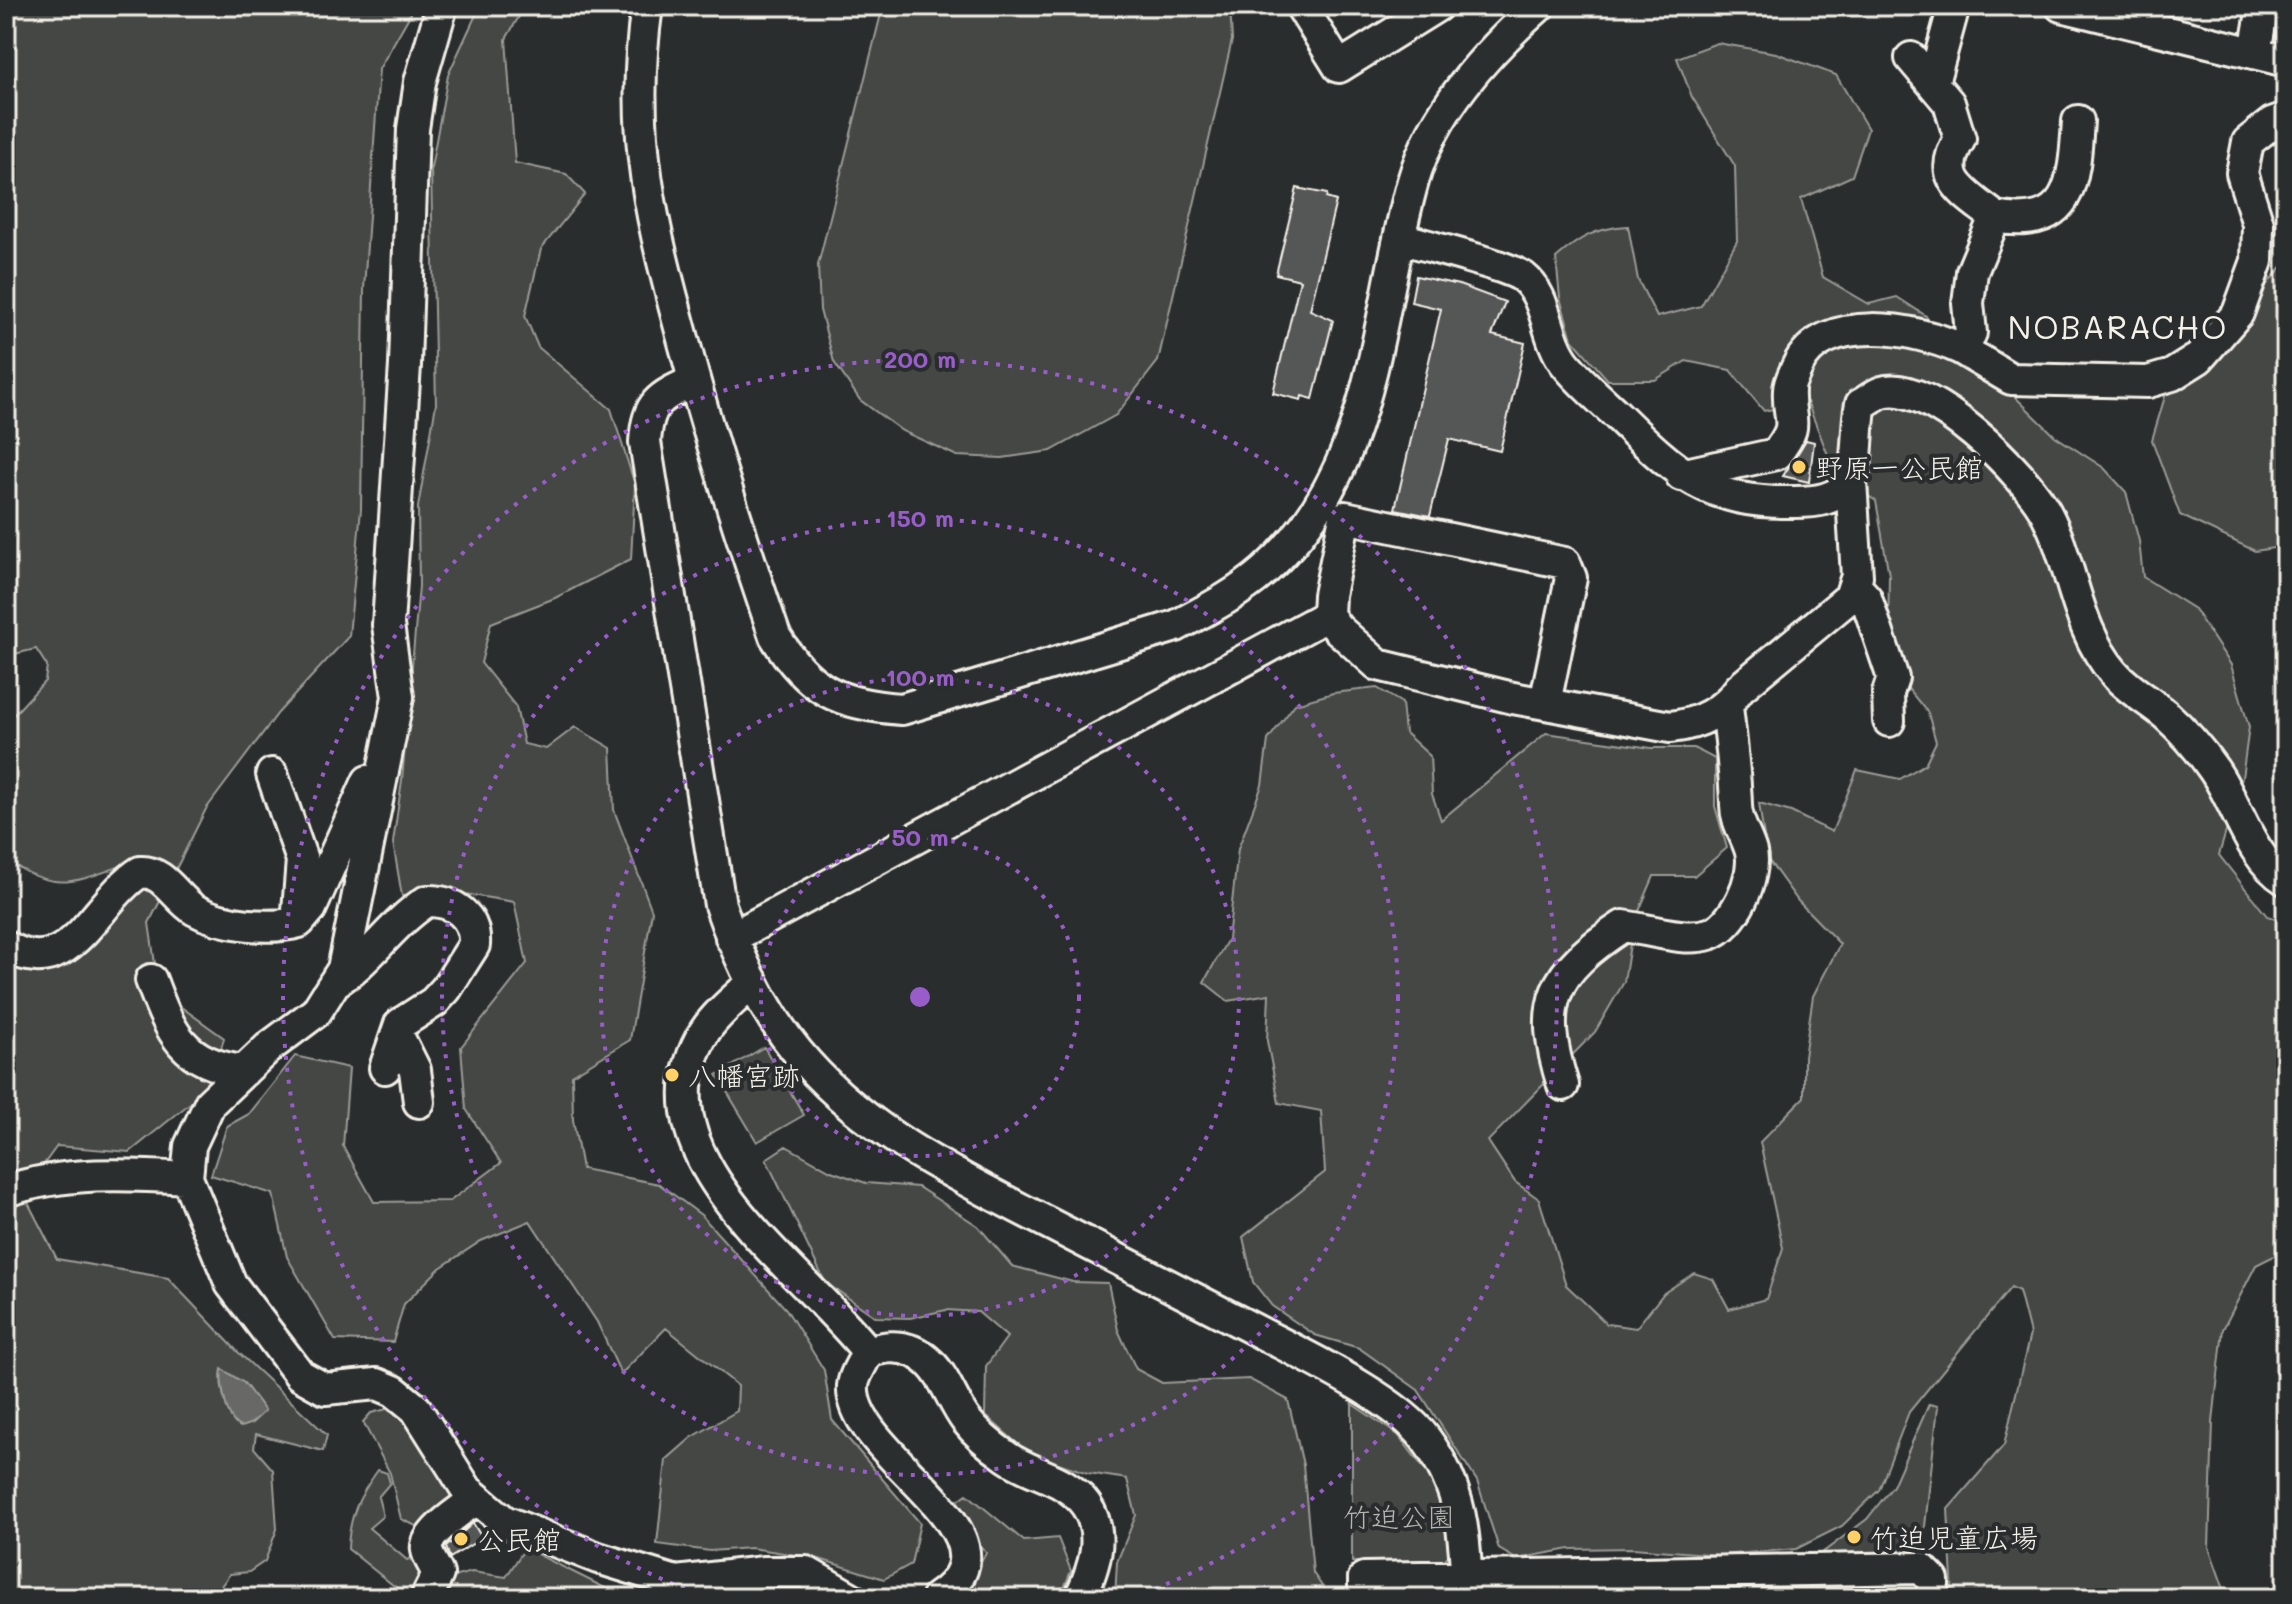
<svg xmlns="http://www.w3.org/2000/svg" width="2292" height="1604" viewBox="0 0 2292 1604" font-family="Mali,'Klee One',sans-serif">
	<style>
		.green { fill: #444645; stroke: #9c9c96; stroke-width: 2 }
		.water { fill: #676866; stroke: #9f9f9a; stroke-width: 2 }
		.building { fill: #555756; stroke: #f4f1e8; stroke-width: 2 }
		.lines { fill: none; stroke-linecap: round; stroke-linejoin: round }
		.minor-casing { stroke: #f4f1e8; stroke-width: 36 }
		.minor { stroke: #2a2d2e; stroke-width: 30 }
		.ring { fill: none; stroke: #995dc9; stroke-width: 4; stroke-dasharray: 4 8 }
		.poi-dot { fill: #ffd166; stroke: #2a2d2e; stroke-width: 3 }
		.labels { text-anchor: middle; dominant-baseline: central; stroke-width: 8; stroke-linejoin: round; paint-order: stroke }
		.poi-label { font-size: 28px; fill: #f4f1e8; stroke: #2a2d2e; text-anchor: start }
		.park-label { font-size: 28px; fill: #b6b5af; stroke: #2a2d2e }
		.quarter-label { font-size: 32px; letter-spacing: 2px; fill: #f4f1e8; stroke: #2a2d2e }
		.centre { fill: #995dc9; stroke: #2a2d2e; stroke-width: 4 }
		.ring-label { font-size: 24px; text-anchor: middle; font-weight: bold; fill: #995dc9; stroke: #2a2d2e; stroke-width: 8; stroke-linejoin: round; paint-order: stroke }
	</style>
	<rect width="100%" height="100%" fill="#2a2d2e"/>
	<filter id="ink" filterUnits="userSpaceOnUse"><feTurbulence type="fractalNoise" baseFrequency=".0125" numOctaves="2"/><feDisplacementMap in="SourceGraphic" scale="16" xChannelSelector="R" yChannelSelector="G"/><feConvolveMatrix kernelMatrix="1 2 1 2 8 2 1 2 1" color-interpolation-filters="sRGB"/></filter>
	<g filter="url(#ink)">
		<path class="green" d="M6,6H415L379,69L364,289L361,509L349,636L278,713L206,809L149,923L159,991L224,1038L210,1087L130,1152L57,1146L23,1193L57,1259L168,1278L239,1353L327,1435L323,1451L256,1434L254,1448L273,1470L277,1529L265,1561L249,1572L230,1574L212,1598H6V961L52,949L140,860C82,877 61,899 6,859V723L45,681L47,666L36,649L6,656Z
			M480,6H525L506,39L515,163L566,174L585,194L541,249L525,316L538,347L611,409L635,485L631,559L555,598L491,623L481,663L516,707L524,744L546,749L575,727L611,748L614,810L652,911L630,1040L572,1075L573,1120L582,1169L659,1184L701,1215L786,1309L824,1370L832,1420L920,1523L911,1564L884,1579L816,1558L751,1548L710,1551L657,1544L666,1460L691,1438L737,1411L738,1386L666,1328L621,1374L597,1322L530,1221L481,1241L440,1268L404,1304L393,1342L335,1340L287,1257L273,1194L211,1175L227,1126L249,1114L295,1056L349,1068L343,1146L374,1202L450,1201L501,1163L466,1109L461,1047L527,963L514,902L453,892L402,896L393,843L402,780L419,586L418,507L436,404L431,168L448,75Z
			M883,6H1230L1232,40L1158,361L1116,415L1051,451L1002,458L957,456L902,431L860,400L834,362L820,310L818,265Z
			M1717,43L1776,53L1836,75L1868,129L1852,176L1801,199L1823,277L1869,304L1897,297L1926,316L1944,350L2006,388L2055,436L2104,468L2126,492L2139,541L2143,577L2194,609L2231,665L2249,727L2242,778L2219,855L2267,916L2286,922V1250L2256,1265L2223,1329L2213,1422L2209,1547L2227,1598H1953L1948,1509L2004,1445L2030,1334L2019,1291L2011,1287L1909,1412L1879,1490L1842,1526L1796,1549L1720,1555L1633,1548L1570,1549L1516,1559L1499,1549L1477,1481L1418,1390L1359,1348L1315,1335L1272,1306L1253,1282L1243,1237L1325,1172L1321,1111L1279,1103L1267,1041L1269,994L1228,1001L1204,982L1228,939L1238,849L1262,785L1268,740L1295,704L1333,693L1377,688L1402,703L1405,733L1430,756L1432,794L1441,820L1546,733L1651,748H1694L1715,759V806L1727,848L1694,876H1654L1633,925L1624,982L1595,1032L1488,1141L1515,1182L1539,1199L1566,1285L1607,1324L1636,1328L1664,1293L1694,1273L1713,1279L1729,1309L1766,1299L1783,1248L1760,1142L1804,1097V1057L1813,996L1840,944L1798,901L1767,858L1759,803L1791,812L1832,832L1857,770L1900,779L1925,764L1936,742L1928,713L1900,679L1888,637L1889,575L1876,501L1836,475L1807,402L1764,411L1730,370L1686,361L1655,380H1608L1572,339L1560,298L1556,258C1580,237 1596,228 1628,226L1638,280L1657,317L1701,306L1737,241L1735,166L1692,97L1677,58Z
			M2286,262V546L2255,551L2180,515L2152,440L2169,383L2224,353L2249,305Z
			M764,1047L804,1115L757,1142L717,1075Z
			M786,1146L831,1171L866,1183L918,1187L978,1226L1012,1266L1073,1282L1108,1283L1118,1330L1136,1369L1162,1383L1249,1379L1288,1400L1303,1465L1313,1573L1330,1598H1115L1117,1562L1136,1515L1127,1479L1088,1473L1028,1453L985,1415L986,1366L1007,1337L978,1312L946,1310L910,1318L876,1317L825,1282L766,1159Z
			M1352,1404L1398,1435L1438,1487L1453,1551L1442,1562H1352Z
			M1929,1404L1938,1406L1922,1554L1822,1558V1553L1867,1519L1893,1486Z
			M387,1409L404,1415L460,1496L425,1530L401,1519L390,1473L363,1422L371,1413Z
			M378,1470L387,1473L390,1483L378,1497L383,1516L369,1528L407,1560L425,1552L453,1577L472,1572L506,1577L525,1548L625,1598H409L348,1549C349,1516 359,1496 378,1470Z
			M967,1494L1024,1541L1058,1538L1071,1571L1060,1598H949L966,1590L986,1553L953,1504Z"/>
		<path class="water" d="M222,1369L244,1383L265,1411L252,1423L241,1427C227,1424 219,1382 222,1369Z"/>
		<path class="building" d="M1297,188L1327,194L1326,198L1336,201L1310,310L1333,320L1313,399L1302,396L1301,400L1273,393L1300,280L1276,274Z
			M1416,276L1459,285L1505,302L1492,335L1525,343L1500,451L1449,439L1430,516L1395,509L1441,309L1411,302Z
			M1806,440L1814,442L1809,482L1783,476Z
			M473,1523L482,1538L450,1558L446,1547Z"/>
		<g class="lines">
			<defs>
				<path id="minor" d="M442,6L420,82L413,129L405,365L388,625L398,697L343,969L316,1012L268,1048L210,1103L190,1146L187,1178L231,1284L300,1375L325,1389L377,1384L394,1391L416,1409L467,1490L504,1521L598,1558L676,1582L764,1572H806L851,1598
					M647,6C628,135 652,224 685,346C711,444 742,540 775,636C808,690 839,705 902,709L1176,626C1206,610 1238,594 1264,571C1378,470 1374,318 1413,181C1433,111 1486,53 1539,6
					M1301,6L1339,67L1437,6
					M2061,6L2286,61
					M2255,53L2263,6
					M1911,58L1949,103L1960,139C1934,179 1965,193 1995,217
					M1933,83L1954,6
					M2078,121C2074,182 2072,231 1995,217L1972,272L1968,303L1971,333L1961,349L2011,379L2148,382L2172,375L2199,358L2238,313L2257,261L2258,224L2242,173L2248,142L2272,123L2286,118
					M1401,238C1425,246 1507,265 1523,277C1548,296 1545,337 1565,363C1580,382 1599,398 1616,414C1675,472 1707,504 1795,502C1816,502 1836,500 1850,482C1859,469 1856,423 1861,404C1868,401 1875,394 1882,392C1929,377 2026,475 2046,513C2073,564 2075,628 2114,673C2128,690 2150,701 2166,715C2183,730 2201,751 2214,770C2238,805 2249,857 2286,880
					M694,381C659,397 648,401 645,442L720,905C740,963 766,1017 807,1063C872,1136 963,1179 1048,1223C1120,1260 1191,1297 1263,1334C1307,1357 1396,1399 1425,1438C1462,1487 1466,1538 1467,1598
					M1681,475L1776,454C1802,422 1787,422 1789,390C1789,383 1794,374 1797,367C1822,311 1917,328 1961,349
					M1855,586L1866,598L1893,678L1888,693L1889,721
					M1545,703L1571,578L1565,563L1345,517L1329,595L1328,615L1337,628L1378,665L1513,698L1670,727C1700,724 1723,712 1740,688L1850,597L1857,576L1851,481
					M272,774L302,860L298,911
					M731,938L1328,615
					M6,946C70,985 94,902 140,872C164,870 176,899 195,910C222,925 269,930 299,922L311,908L368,781
					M151,980C171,1034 183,1064 244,1071
					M334,983C370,961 391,924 427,901C453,900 476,916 474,945L446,989L434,1002L400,1024L385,1068
					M752,983C736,998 717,1013 705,1031C628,1154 802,1267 868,1352
					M397,1034L415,1070L419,1102
					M1563,1085C1537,1003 1551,973 1623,926C1648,929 1685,942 1709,934C1734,927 1757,876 1751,852C1747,836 1736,823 1736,805C1735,772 1731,740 1727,707
					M6,1191C64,1171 127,1174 187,1178
					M426,1598L438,1574C435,1566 428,1558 427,1550C423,1534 464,1508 476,1499
					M937,1598C1032,1534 848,1456 853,1386C854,1375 863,1362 868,1352C890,1344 912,1345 930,1363C946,1378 953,1403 966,1420C976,1433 994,1448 1007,1457C1033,1475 1067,1478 1086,1505C1106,1535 1094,1568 1080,1598
					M1364,1598V1578L1921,1568L1933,1580V1598"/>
			</defs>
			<use href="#minor" class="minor-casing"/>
			<use href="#minor" class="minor"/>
		</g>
	</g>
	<g class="ring">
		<circle cx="920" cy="997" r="159"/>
		<circle cx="920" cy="997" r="319"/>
		<circle cx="920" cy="997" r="478"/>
		<path d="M707 1597A637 637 0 1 1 1133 1597"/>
	</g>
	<g class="poi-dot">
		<circle cx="1799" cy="467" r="8"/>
		<circle cx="672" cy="1075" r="8"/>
		<circle cx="1854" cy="1537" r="8"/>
		<circle cx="461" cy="1539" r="8"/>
	</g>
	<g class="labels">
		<g class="poi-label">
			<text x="1815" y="467">野原一公民館</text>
			<text x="688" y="1075">八幡宮跡</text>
			<text x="1870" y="1537">竹迫児童広場</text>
			<text x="477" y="1539">公民館</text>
		</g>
		<g class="park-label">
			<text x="1399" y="1516">竹迫公園</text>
		</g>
		<g class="quarter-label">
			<text x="2118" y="326">NOBARACHO</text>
		</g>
	</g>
	<circle cx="920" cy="997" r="12" class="centre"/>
	<g class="ring-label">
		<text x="920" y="368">200 m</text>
		<text x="920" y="527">150 m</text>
		<text x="920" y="686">100 m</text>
		<text x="920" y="846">50 m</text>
	</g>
	<rect width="2292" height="1604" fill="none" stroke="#2a2d2e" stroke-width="32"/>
	<rect x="16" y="16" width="2260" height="1572" fill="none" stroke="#f4f1e8" stroke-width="3" filter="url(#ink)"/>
</svg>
